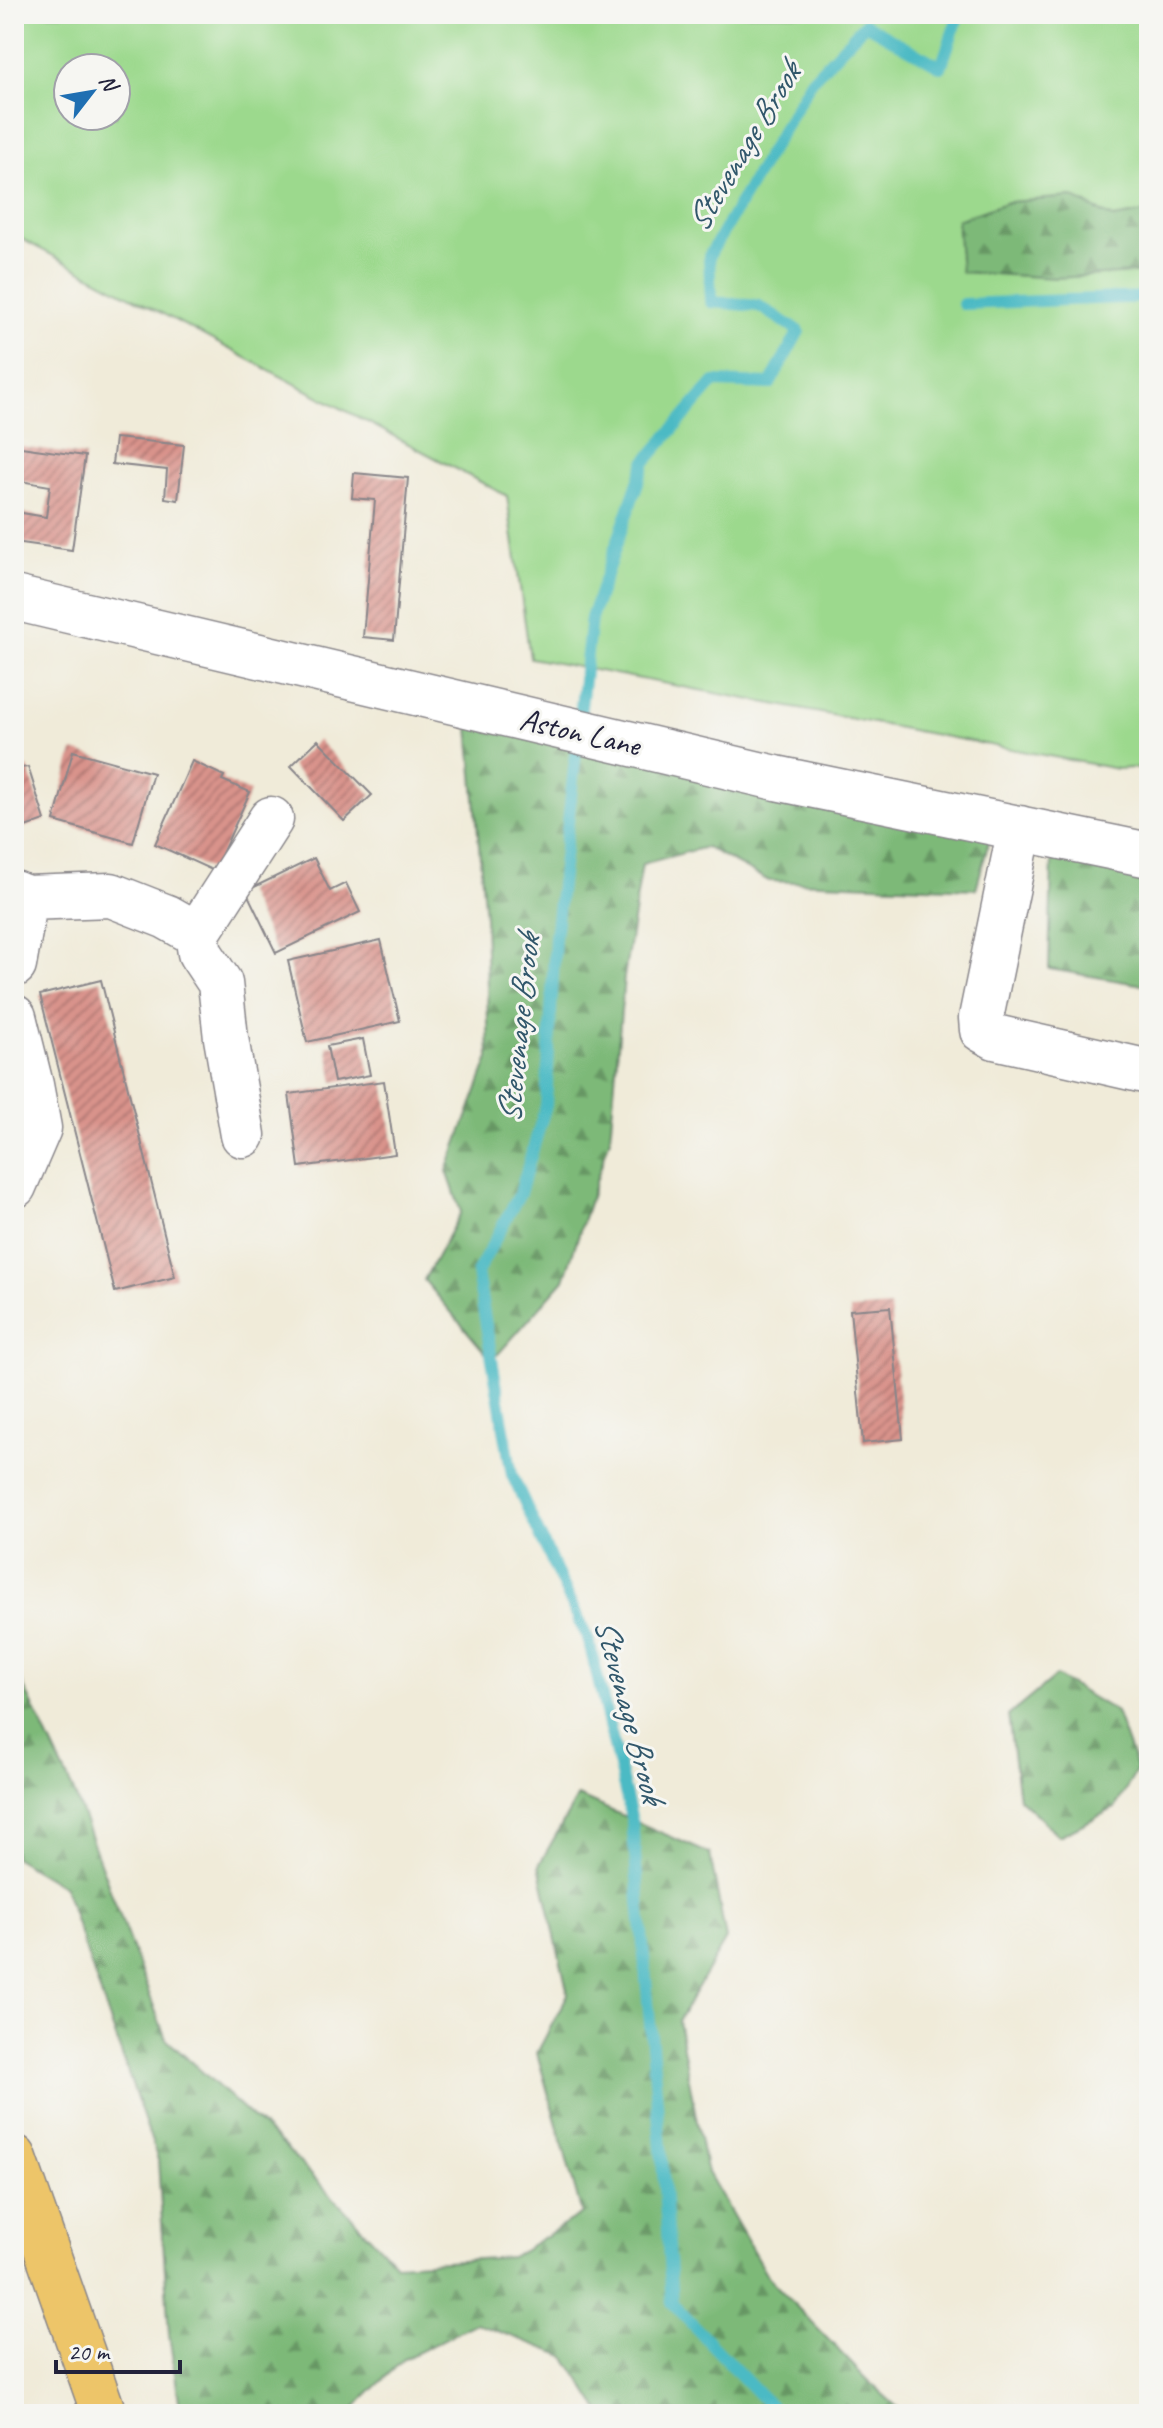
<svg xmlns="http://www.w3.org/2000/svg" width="1163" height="2428" viewBox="0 0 1163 2428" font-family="Caveat,sans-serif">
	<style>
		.grass { fill: #9cd98d; stroke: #5f7e64; stroke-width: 2; fill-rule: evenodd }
		.forest { fill: url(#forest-firs); stroke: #506e5a; stroke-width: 2 }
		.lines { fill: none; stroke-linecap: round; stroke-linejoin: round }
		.stream { stroke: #4cbac4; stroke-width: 12 }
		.building { fill: url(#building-hatch) }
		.minor-casing { stroke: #89868a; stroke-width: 47 }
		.highway-casing { stroke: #89868a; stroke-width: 47 }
		.minor { stroke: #fff; stroke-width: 44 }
		.highway { stroke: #edc569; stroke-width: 44 }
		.labels { text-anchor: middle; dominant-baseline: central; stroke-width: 6; stroke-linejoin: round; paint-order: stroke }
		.street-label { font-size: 32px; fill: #22223b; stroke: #f6f6f2 }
		.water-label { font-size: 34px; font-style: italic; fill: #31576b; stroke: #f6f6f2 }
	</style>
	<defs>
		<pattern id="forest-firs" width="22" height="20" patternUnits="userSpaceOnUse" patternTransform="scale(2)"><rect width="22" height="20" fill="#7db978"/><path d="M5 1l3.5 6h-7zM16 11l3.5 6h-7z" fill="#669664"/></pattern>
		<pattern id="building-hatch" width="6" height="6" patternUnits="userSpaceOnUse" patternTransform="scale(2)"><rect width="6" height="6" fill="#d9938b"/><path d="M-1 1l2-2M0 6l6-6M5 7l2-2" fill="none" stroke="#b07873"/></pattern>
	</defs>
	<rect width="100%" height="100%" fill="#f6f6f2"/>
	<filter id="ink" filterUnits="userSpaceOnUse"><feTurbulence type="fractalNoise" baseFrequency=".0125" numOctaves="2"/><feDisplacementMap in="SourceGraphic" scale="16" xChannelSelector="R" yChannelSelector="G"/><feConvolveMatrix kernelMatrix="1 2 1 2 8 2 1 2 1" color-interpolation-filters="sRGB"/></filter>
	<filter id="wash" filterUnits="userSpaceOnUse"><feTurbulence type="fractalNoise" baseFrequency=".006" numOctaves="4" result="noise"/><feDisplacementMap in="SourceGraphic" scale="32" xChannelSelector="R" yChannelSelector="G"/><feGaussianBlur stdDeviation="1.8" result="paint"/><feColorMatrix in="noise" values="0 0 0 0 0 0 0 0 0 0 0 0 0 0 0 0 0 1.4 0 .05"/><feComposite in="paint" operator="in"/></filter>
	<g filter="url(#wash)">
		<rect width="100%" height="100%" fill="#f0ebd9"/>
		<path class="grass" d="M14,14H1149V767L1117,769L530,658L507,496L14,235ZM68,68H116V116H68Z"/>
		<path class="forest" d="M1072,197L1113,218L1149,212V272L1056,278L961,272L957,220L1008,202Z
			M468,715L991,834L976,889L769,881L706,847L642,864L624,977L610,1138L564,1280L492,1361L424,1280L461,1212L447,1171L489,1058L485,917Z
			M1052,859L1149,872V986L1049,969Z
			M14,1666L73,1790L166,2039L285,2147L396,2264L511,2257L582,2214L537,2053L568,1994L539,1865L578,1796L710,1854L726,1939L678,2021L706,2169L768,2277L868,2381L905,2414H602L565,2356L476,2323L404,2359L348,2414H181L169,2335L158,2160L64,1887L14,1857Z
			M1056,1676L1116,1712L1137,1770L1115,1808L1059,1836L1019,1798L1008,1716Z"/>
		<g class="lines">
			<path class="stream" d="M963,304L1149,297
				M778,2414L672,2303L662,2158L632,1821L589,1642L512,1475L477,1273L520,1193L546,1105L555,938L591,618L645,462L714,382L770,384L799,331L759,306L711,302L709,256L811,81L865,24L941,67L959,14"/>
		</g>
		<g id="blocks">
			<path class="building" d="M115,438L184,445L178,500L165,498L167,470L112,464Z
				M14,446L85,456L72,550L14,542L16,512L46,517L50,486L14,480Z
				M354,473L408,478L394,640L363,637L375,500L352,498Z
				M318,740L372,795L344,821L291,766Z
				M14,747L22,768L28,767L45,820L14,831Z
				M73,751L153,773L133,843L54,821Z
				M192,761L224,776L222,780L250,792L214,871L155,844Z
				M314,858L330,891L346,883L360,912L276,953L246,891Z
				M381,940L400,1021L307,1042L288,961Z
				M101,980L175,1277L115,1292L40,995Z
				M363,1039L370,1075L334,1082L327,1046Z
				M384,1081L395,1154L299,1167L289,1094Z
				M890,1307L903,1439L863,1443L850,1310Z"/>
		</g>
	</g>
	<g filter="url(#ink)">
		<use href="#blocks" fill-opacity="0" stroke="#89868a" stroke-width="2"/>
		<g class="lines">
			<defs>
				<path id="minor" d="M14,598L776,778L1149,855
					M1020,828L981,1018L982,1030L995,1037L1149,1072
					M14,893L26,898L14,965
					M26,898L111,895L167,917L197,934L200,953L220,983L226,1038L243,1135
					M197,934L271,819
					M14,1017L31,1085L39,1128L14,1186"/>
				<path id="highway" d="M14,2157L104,2414"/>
			</defs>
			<use href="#minor" class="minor-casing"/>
			<use href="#highway" class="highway-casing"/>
			<use href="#minor" class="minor"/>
			<use href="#highway" class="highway"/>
		</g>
	</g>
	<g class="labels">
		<g class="street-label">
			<text transform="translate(580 732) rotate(13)">Aston Lane</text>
		</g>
		<g class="water-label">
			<text transform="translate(743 147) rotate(-59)">Stevenage Brook</text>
			<text transform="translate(518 1029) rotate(-84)">Stevenage Brook</text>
			<text transform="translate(630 1710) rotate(75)">Stevenage Brook</text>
		</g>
	</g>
	<rect width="1163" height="2428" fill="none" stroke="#f6f6f2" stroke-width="48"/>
	<g transform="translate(92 92) rotate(59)"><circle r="38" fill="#f6f6f2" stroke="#a1a1a9" stroke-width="2"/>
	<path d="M0-6L14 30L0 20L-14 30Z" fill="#1f6fb2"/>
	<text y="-12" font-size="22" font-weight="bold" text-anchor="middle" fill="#22223b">N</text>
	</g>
	<path d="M56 2360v12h124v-12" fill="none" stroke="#22223b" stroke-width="4"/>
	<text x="68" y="2360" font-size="24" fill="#22223b" stroke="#f6f6f2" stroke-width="6" paint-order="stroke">20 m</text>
</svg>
